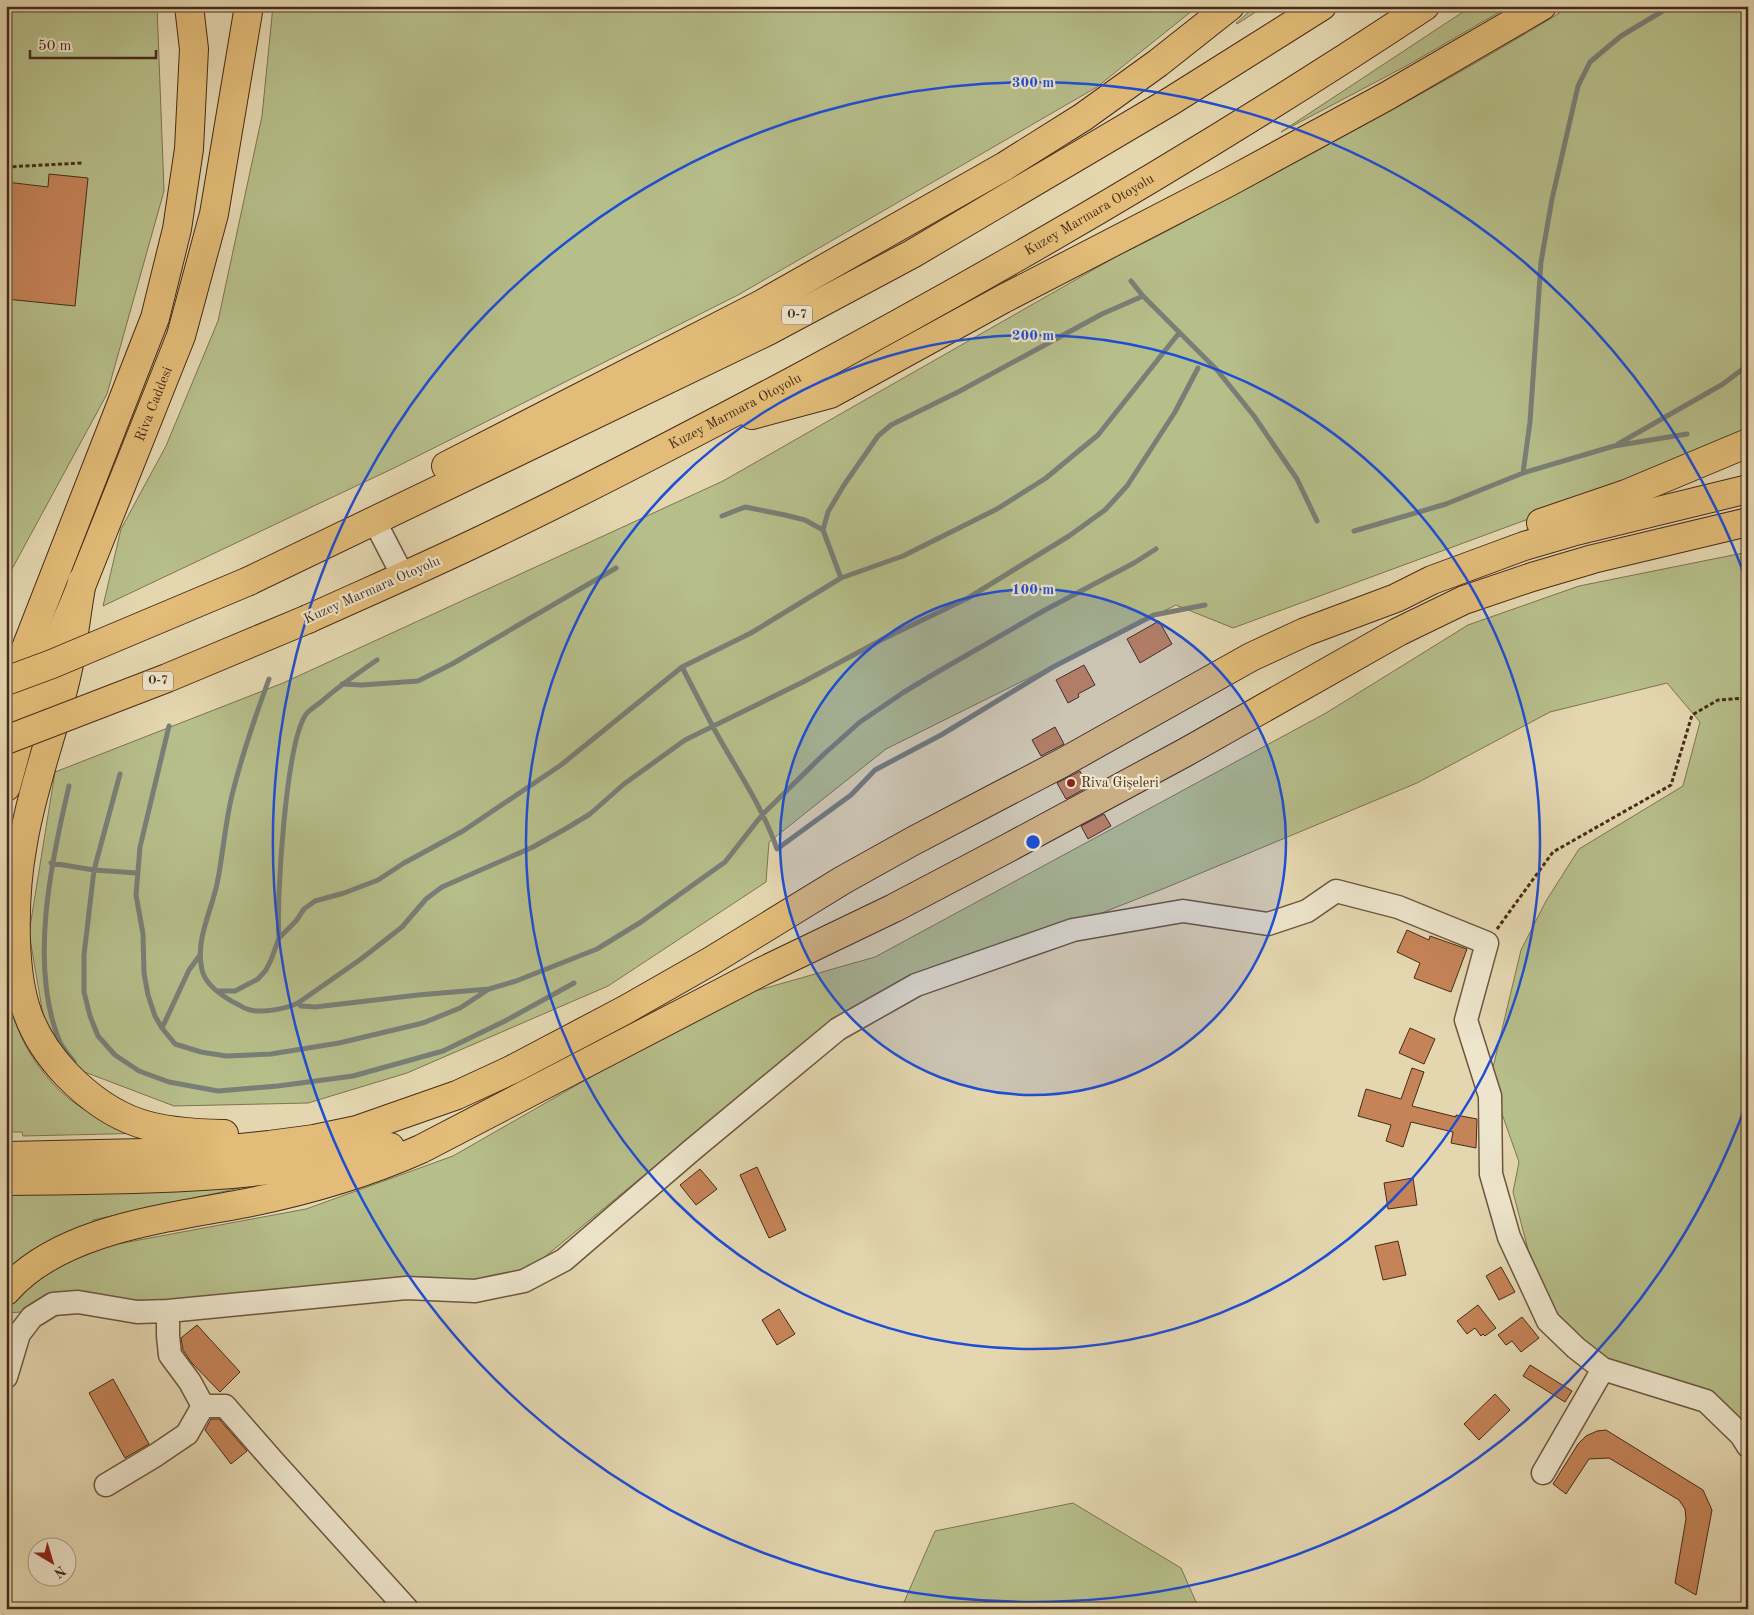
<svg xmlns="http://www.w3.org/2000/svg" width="1754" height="1615" viewBox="0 0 1754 1615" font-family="'Old Standard TT',serif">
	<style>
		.green { fill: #b6be8a; stroke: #7e7451 }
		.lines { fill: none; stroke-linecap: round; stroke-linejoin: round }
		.stream { stroke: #797f77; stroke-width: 5 }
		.building { fill: #c58458; stroke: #472b18 }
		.minor-casing { stroke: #6e563e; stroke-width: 25 }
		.major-casing { stroke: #472b18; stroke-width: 30 }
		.highway-casing { stroke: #472b18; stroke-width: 30 }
		.path { stroke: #472b18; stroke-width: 3; stroke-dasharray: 4 2.5; stroke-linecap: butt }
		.minor { stroke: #ede5cc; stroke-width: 22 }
		.major { stroke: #e2bc78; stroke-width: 28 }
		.highway { stroke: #e2bc78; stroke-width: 28 }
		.highway-bridge-casing { stroke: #472b18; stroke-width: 30; stroke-linecap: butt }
		.highway-bridge { stroke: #e2bc78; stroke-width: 28 }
		.ring { fill: none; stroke: #1d4ed8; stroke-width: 2.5 }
		.poi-dot { fill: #8f2418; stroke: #ede5cc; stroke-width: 2 }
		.labels { text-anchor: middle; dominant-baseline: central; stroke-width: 4.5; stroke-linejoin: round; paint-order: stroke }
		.shield { fill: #ede5cc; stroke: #79634e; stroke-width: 1 }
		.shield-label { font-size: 12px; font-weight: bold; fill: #472b18 }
		.street-label { font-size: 14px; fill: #472b18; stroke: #ede5cc }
		.poi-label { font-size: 14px; fill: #472b18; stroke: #ede5cc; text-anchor: start }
		.centre { fill: #1d4ed8; stroke: #ede5cc; stroke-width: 2.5 }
		.ring-label { font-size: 15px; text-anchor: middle; font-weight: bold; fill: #1d4ed8; stroke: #ede5cc; stroke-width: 4.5; stroke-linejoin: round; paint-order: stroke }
	</style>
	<rect width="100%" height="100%" fill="#e4d7b0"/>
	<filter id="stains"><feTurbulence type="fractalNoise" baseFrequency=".004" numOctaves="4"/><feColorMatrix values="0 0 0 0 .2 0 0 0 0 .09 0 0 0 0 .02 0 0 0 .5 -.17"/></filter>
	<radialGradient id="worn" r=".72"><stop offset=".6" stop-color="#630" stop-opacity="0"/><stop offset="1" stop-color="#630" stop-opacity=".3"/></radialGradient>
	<path class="green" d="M6,6H157L164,191L107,394L6,580Z
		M273,6H1198L1097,87L738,295L394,468L103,606L121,529L166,446L218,321L262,116Z
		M1256,6H1265L1237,24L1236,23Z
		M1472,6H1510L1408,65L1281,132Z
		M1571,6H1748V427L1683,462L1233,628L1176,605L886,749L769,842L766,882L608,986L407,1073L308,1103L174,1106L82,1071L46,1032L29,933L55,772L283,683L723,481L1119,255C1168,232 1215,205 1263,179C1367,124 1471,68 1571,6Z
		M1748,552V1435L1709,1396L1602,1357L1565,1329L1537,1284L1513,1192L1519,1162L1490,1080L1521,950L1546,901L1579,849L1683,786L1700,722L1667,683L1550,712L1417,783L1165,888L835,1018L518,1279L6,1313V1302L28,1278L96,1248L306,1209L453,1156L727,999L875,957L1326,713L1468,625L1579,586Z
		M6,978C9,994 11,1011 17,1026C31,1064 62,1101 100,1118C116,1125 135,1128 151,1133L23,1136L22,1132H6Z
		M290,1177L93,1220V1223L6,1273V1194Z
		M1073,1503L1181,1568L1199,1609H901L935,1531Z"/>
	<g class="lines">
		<path class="stream" d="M1131,281L1143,296L1217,370L1254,416L1297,479L1317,521
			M1618,444L1723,384L1748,365
			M1523,473L1530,422L1541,262L1552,199L1578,86L1590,62L1621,36L1671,6
			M722,516L745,507L785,515L805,520L823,530
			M1354,531L1446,504L1523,473L1614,446L1687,434
			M841,578L823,530L828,512L844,485L878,436L891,425L958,392L1102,314L1143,296
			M682,667C692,686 702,706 712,725C734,766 762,805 777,849L851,795L875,770L941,735L1053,667L1154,615L1205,605
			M269,679C255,717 242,755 232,795C225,824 223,855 217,884C211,912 195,941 202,970C206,987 225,998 239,1005C242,1007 246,1009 250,1010C263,1013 285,1009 298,1003L361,959L402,927L426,899L442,887L533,847L567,828L590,814L624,784L685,740L803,682L883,639L968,598L1069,536L1105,510L1127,486L1175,412L1198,368
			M342,684L362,685L418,681L452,664L616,568
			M169,726L140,847L136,895L143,934L144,973L148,995L155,1016L162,1028L175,1044L201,1052L226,1056L271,1054L339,1043L423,1023L460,1008L489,989
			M120,774L94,870L84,955V992L90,1016L98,1036L115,1055L139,1071L169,1082L218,1091L278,1086L353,1076L443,1051L505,1021L574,983
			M69,786C51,862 29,965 59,1040C62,1048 69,1055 74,1062
			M51,863L94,870L137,873
			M279,938C276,901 286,738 307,713C311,709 317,705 322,701C339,686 358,673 377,660
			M218,991H235L258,979L266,970L271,960L279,938L296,921L304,909L315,901L344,893L378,880L404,863L463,831L561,765L682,667L751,633L841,578L903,556L997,509L1046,478L1098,435L1179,333
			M298,1003L301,1006L315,1007L418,995L489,989L516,981L597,949L641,922L725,862L762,815L823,755L860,722L904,692L934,674L1045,610L1134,563L1156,549
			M162,1028L189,970L200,955"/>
	</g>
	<path class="building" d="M49,174L88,178L75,306L6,299V182L48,187Z
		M1159,621L1172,644L1140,663L1127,639Z
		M1084,665L1095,685L1078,694L1079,697L1068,703L1056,680Z
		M1055,727L1064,744L1041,756L1032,740Z
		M1080,771L1088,787L1066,799L1057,783Z
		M1104,814L1111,826L1088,839L1081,826Z
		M1407,930L1429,940L1430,936L1467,949L1451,992L1414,978L1420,963L1397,952Z
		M1410,1028L1435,1039L1424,1064L1399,1053Z
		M1412,1068L1424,1072L1412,1106L1456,1117V1115L1477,1119L1476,1148L1451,1143L1453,1132L1411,1122L1403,1147L1386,1141L1391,1125L1358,1116L1366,1089L1401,1099Z
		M757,1167L786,1230L769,1238L740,1175Z
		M700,1169L717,1189L696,1205L680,1185Z
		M1413,1178L1417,1205L1388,1209L1384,1183Z
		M1398,1241L1406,1275L1383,1280L1375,1246Z
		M1501,1267L1515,1292L1499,1300L1486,1276Z
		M1478,1305L1496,1328L1485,1336L1483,1334L1481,1336L1475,1328L1467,1334L1457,1321Z
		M779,1309L795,1334L777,1345L762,1320Z
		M1522,1317L1539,1338L1521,1352L1512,1341L1506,1345L1498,1335Z
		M197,1325L240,1372L220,1392L191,1362L183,1350L181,1338Z
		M1530,1365L1572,1391L1565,1402L1523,1376Z
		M113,1379L149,1444L125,1458L89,1393Z
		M1495,1394L1510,1410L1479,1440L1464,1424Z
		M211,1419H219L247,1451L231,1464L205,1430Z
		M1606,1430L1703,1490L1712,1510L1696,1595L1675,1583L1686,1519L1685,1509L1679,1500L1609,1458L1589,1459L1566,1494L1553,1484L1578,1444L1586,1436L1597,1431Z"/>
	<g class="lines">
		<defs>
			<path id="minor" d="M374,520L403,576
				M168,1311V1336L170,1355L190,1382L203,1406H225L274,1462L407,1609
				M6,1377L19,1334L32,1317L53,1304L78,1302L137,1312L168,1311L406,1288L475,1291L524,1281L564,1260L692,1150L838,1029L916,985L1073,930L1183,911L1268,924L1307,911L1336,891L1398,907L1487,943L1466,1020L1490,1096L1491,1174L1509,1237L1548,1321L1576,1348L1603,1369L1706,1401L1741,1435L1748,1446
				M1543,1473L1603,1369
				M106,1485L156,1455L187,1434L203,1406"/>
			<g id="major">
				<path d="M6,699L155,318L177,229L189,149L194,49L189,6"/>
				<path id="s1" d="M6,787L26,714L76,599L181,336L214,214L249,6"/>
			</g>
			<g id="highway">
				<path d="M752,415L830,394L1003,299L1229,182L1387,96L1542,6"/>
				<path d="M446,466L760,305L1005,166L1083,117L1158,63L1230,6"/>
				<path d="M1541,523L1626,494L1748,443"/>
				<path d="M82,581C77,609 74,636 69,664C57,724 33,782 23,843C17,875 15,909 16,941C18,997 28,1034 67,1075C116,1125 156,1133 224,1134"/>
				<path d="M249,581L768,331L912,254L1171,101L1322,6"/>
				<path id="s2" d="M308,619C372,590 437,562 500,531C598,484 695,433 791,382C1008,266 1220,142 1425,6"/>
				<path d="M6,1156L144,1153L222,1150L269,1145L314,1139L357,1130L457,1095L511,1070L625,1010L711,961L843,880L913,841L1062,763L1251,657L1305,632L1396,598L1432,580L1524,546L1572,532L1748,489"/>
				<path d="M6,1181C133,1180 267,1181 390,1147"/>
				<path d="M6,1291C62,1227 172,1218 251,1202C310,1190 367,1173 421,1149L761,972L894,908L1008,848L1186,752L1398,632L1464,600L1532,577L1593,559L1748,522"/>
			</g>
		</defs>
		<use href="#minor" class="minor-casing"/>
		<use href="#major" class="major-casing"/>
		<use href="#highway" class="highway-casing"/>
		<path class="path" d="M6,167L82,163
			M1497,929L1553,852L1671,785L1692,715L1718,700L1748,698"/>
		<use href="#minor" class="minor"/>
		<use href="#major" class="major"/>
		<use href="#highway" class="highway"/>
		<defs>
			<path id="highway-bridge" d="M6,681L52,664L249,581
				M6,740L167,678L308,619"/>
		</defs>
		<use href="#highway-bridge" class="highway-bridge-casing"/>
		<use href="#highway-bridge" class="highway-bridge"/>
	</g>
	<circle cx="1033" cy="842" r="253" fill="#1d4ed8" fill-opacity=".12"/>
	<g class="ring">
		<circle cx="1033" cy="842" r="253"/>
		<circle cx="1033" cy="842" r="507"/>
		<path d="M1747 1102A760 760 0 1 1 1747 582"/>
	</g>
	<circle class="poi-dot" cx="1071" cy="783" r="5"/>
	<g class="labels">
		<g class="shield">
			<rect x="782" y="305.5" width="30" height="19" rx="4"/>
			<rect x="143" y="671.5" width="30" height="19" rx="4"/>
		</g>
		<g class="shield-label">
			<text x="797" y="315">O-7</text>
			<text x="158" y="681">O-7</text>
		</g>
		<g class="street-label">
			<text stroke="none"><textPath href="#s2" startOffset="880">Kuzey Marmara Otoyolu</textPath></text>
			<text stroke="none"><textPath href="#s1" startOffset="411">Riva Caddesi</textPath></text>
			<text stroke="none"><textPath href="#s2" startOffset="475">Kuzey Marmara Otoyolu</textPath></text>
			<text transform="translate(372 590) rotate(-24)">Kuzey Marmara Otoyolu</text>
		</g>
		<g class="poi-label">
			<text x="1081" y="783">Riva Gişeleri</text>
		</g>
	</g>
	<circle cx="1033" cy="842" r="8" class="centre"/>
	<g class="ring-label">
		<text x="1033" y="87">300 m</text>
		<text x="1033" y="340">200 m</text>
		<text x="1033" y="594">100 m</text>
	</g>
	<rect width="1754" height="1615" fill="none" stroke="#e4d7b0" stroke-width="25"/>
	<rect x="8" y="8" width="1739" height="1600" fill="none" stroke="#472b18" stroke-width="2.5"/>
	<rect x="12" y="12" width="1729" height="1590" fill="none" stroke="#472b18"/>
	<g transform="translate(52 1562) rotate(142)"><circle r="24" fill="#ede5cc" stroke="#ab9b84"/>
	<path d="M0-4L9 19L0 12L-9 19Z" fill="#8f2418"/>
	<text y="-8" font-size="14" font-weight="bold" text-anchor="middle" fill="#472b18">N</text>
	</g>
	<path d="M30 50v8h126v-8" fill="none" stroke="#472b18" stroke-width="2.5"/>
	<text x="38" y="50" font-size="15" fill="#472b18" stroke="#ede5cc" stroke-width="4" paint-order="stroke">50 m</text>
	<rect width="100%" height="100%" filter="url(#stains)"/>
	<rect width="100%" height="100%" fill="url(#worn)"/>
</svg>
